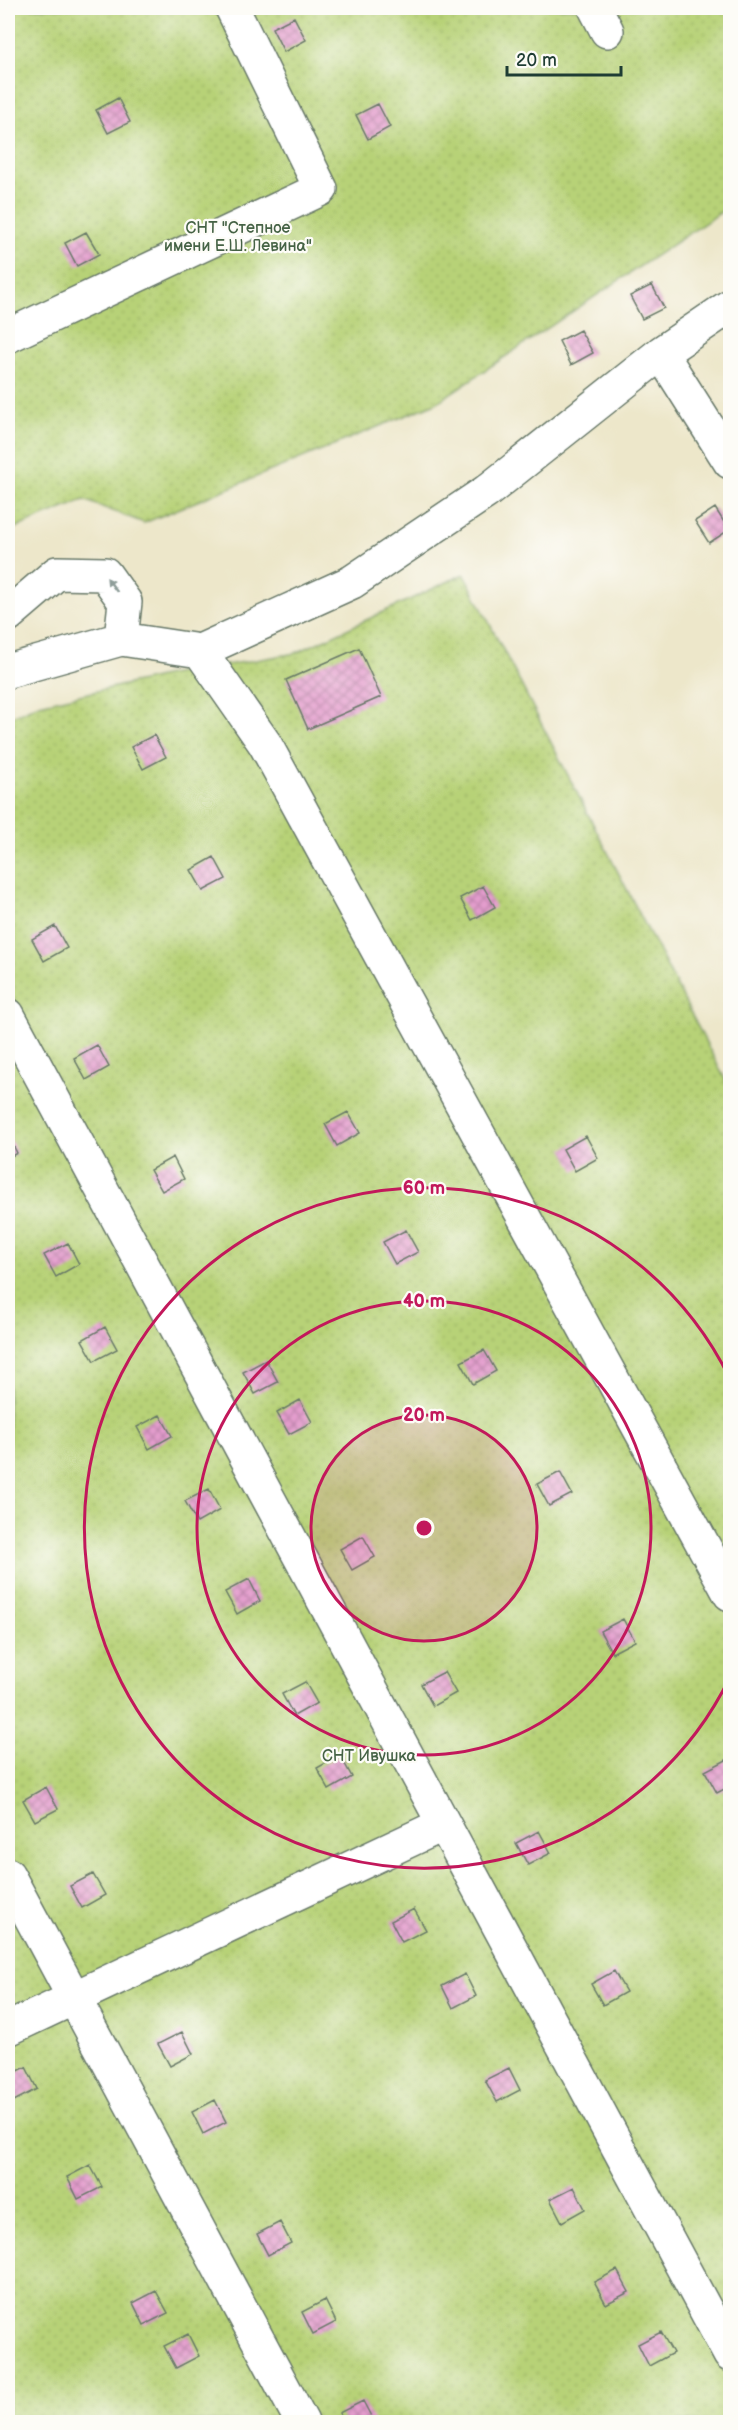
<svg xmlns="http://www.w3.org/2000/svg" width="738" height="2430" viewBox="0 0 738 2430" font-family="'Balsamiq Sans',sans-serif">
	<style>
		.grass { fill: url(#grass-dots); stroke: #6b8856; stroke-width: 1.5 }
		.building { fill: url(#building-cross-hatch) }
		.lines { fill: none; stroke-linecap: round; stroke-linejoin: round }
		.minor-casing { stroke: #677868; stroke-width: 36 }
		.minor { stroke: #fff; stroke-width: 33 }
		.oneway { fill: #8f9e9a }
		.ring { fill: none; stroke: #c2185b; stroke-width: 3 }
		.labels { text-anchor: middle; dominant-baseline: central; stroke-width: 4.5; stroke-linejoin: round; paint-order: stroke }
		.park-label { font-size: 16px; fill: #456245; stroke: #fdfcf7 }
		.centre { fill: #c2185b; stroke: #fdfcf7; stroke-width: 3 }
		.ring-label { font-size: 18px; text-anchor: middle; font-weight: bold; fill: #c2185b; stroke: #fdfcf7; stroke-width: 4.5; stroke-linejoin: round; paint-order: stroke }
	</style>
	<defs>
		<pattern id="grass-dots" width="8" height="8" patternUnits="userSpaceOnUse" patternTransform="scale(1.5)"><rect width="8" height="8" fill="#b7d277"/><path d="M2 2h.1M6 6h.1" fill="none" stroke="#9db568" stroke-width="1.8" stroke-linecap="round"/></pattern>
		<pattern id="building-cross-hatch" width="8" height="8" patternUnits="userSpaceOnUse" patternTransform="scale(1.5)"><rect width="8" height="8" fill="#e49dcd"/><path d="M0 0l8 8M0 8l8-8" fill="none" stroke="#b881a7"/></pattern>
	</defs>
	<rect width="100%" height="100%" fill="#fdfcf7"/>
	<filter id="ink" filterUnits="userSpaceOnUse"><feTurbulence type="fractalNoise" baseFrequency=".0167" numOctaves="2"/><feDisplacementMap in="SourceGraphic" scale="12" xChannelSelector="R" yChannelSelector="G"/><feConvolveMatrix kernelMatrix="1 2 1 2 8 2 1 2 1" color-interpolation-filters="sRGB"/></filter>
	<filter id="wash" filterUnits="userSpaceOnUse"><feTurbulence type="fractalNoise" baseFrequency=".008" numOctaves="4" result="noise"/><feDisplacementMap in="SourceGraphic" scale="24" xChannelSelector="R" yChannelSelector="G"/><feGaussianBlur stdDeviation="1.35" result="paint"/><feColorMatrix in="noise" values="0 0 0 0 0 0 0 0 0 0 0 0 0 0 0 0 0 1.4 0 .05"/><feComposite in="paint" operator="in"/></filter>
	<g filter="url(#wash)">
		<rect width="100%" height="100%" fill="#ede7ca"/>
		<path class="grass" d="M8,8H730V206L436,403L144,523L84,500L8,531Z
			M464,574L730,1089V2422H8V718L39,704L169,675L296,653Z"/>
		<g id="blocks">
			<path class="building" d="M294,17L306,40L284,52L272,28Z
				M118,98L130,122L108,133L96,110Z
				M378,104L390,127L368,139L356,115Z
				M86,232L99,254L77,266L65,243Z
				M652,285L664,308L642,319L630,296Z
				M580,330L593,353L571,365L559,341Z
				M715,508L729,530L709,543L695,521Z
				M359,648L381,697L308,729L286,680Z
				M154,735L166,757L143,769L131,747Z
				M214,857L226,879L203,891L191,870Z
				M483,886L495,907L472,920L460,898Z
				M55,926L67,948L44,961L32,939Z
				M97,1045L109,1067L86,1080L74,1058Z
				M348,1112L360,1133L337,1146L325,1124Z
				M8,1135L17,1153L8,1158Z
				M586,1136L598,1158L575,1171L563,1149Z
				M173,1157L184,1179L162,1191L150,1170Z
				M406,1230L418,1252L395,1264L383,1242Z
				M68,1243L79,1264L56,1277L44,1255Z
				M105,1327L117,1349L94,1361L82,1340Z
				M484,1350L496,1371L473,1384L461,1362Z
				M266,1360L278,1382L255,1394L243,1372Z
				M300,1400L312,1422L289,1434L277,1413Z
				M160,1415L172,1436L149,1449L137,1427Z
				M560,1472L572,1494L549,1506L537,1484Z
				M209,1489L220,1510L197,1523L185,1501Z
				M363,1536L375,1557L352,1570L340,1549Z
				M249,1579L260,1601L237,1614L225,1592Z
				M623,1619L635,1641L612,1653L600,1631Z
				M444,1672L456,1693L433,1706L421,1684Z
				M305,1682L317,1703L294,1716L282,1694Z
				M340,1755L352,1777L329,1790L317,1768Z
				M728,1759L730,1764V1786L717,1793L705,1771Z
				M46,1787L58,1809L35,1821L23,1800Z
				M539,1831L551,1853L528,1865L516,1843Z
				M93,1874L105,1895L82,1908L70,1886Z
				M414,1909L426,1930L402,1942L391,1921Z
				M614,1971L626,1992L603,2005L591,1984Z
				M465,1974L476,1996L453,2008L442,1986Z
				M182,2032L193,2054L170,2066L158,2044Z
				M26,2067L37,2089L14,2101L8,2088V2076Z
				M509,2068L520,2090L497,2102L485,2080Z
				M215,2100L226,2122L203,2134L192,2112Z
				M90,2165L102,2187L78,2199L67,2177Z
				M574,2187L585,2209L562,2222L550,2199Z
				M280,2222L291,2243L268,2255L257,2234Z
				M617,2270L629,2292L606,2304L594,2282Z
				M156,2291L168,2313L144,2325L133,2303Z
				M325,2300L336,2322L313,2334L302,2312Z
				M661,2332L673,2353L649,2366L638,2344Z
				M188,2334L199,2356L176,2368L164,2346Z
				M363,2401L374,2422H344L339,2413Z"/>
		</g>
	</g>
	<g filter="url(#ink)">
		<use href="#blocks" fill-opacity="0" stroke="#677868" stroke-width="1.5"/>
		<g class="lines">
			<defs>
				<path id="minor" d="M595,8L607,31
					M8,336L321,189L232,8
					M661,353L730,462
					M8,615L57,573L105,574L125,602L121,639
					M200,651L265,744L730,1594
					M8,671L121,639L200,651L352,582L486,492L661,353L730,306
					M8,1015L730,2355
					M8,1875L302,2422
					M8,2029L444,1824"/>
			</defs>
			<use href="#minor" class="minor-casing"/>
			<use href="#minor" class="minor"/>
		</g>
		<defs><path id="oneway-solid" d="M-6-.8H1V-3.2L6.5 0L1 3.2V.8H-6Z" transform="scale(1.5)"/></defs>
		<use class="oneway" href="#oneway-solid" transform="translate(112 585) rotate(-126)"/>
	</g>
	<circle cx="424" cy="1528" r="113" fill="#c2185b" fill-opacity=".12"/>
	<g class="ring">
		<circle cx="424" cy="1528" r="113"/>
		<circle cx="424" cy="1528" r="227"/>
		<path d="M730 1677A340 340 0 1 1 730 1379"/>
	</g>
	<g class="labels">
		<g class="park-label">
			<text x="238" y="228">СНТ "Степное<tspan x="238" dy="18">имени Е.Ш. Левина"</tspan></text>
			<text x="369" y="1756">СНТ Ивушка</text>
		</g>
	</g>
	<circle cx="424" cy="1528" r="9" class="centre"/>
	<g class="ring-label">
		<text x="424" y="1194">60 m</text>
		<text x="424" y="1307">40 m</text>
		<text x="424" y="1421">20 m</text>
	</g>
	<rect width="738" height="2430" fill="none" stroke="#fdfcf7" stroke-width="30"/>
	<path d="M507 66v9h114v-9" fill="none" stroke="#1f3d34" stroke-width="3"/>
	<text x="516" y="66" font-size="18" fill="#1f3d34" stroke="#fdfcf7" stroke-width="4.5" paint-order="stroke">20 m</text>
</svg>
